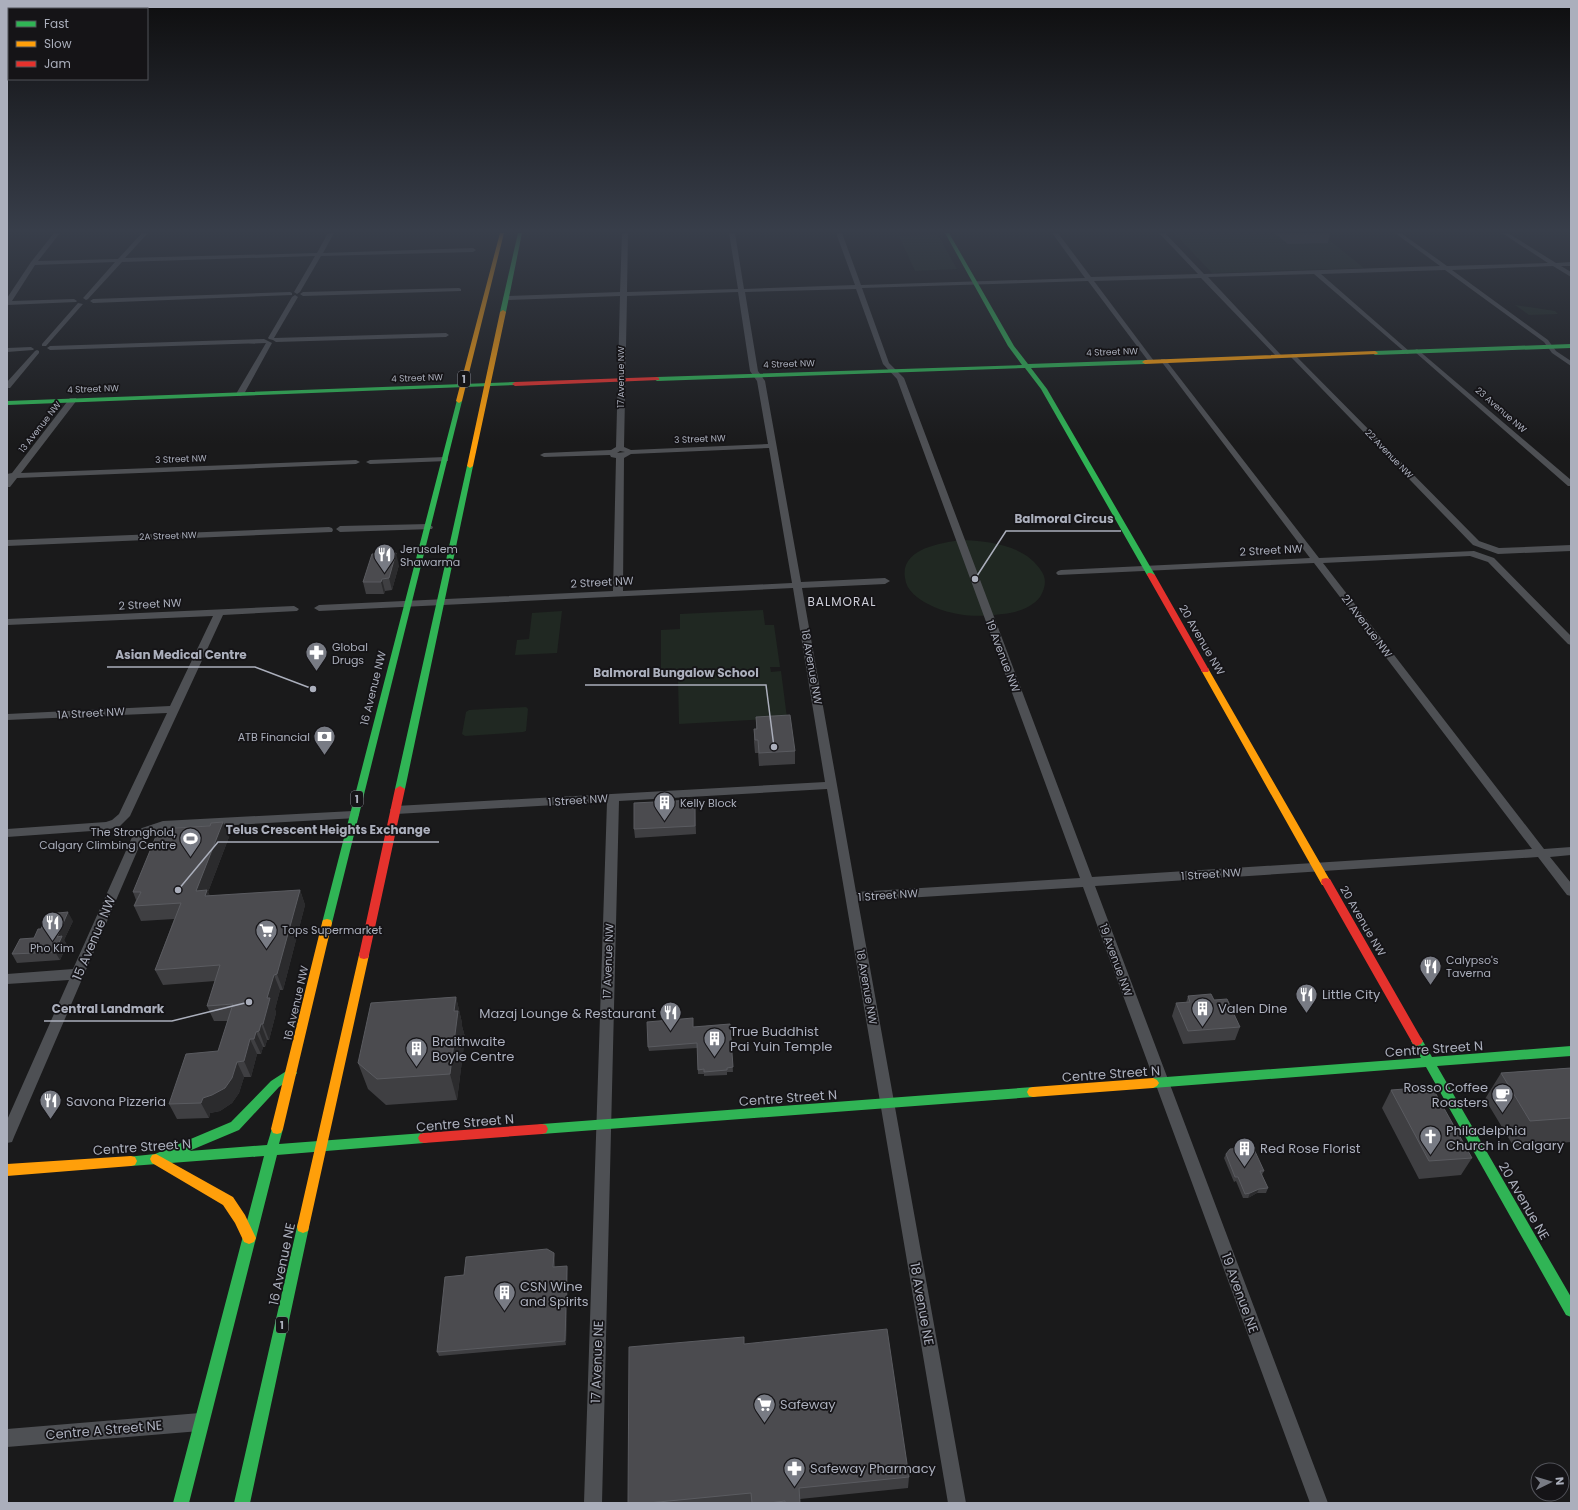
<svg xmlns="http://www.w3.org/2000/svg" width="1578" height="1510" viewBox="0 0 1578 1510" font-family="Poppins,sans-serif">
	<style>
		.green { fill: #202822 }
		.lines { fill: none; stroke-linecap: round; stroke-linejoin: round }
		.street { fill: #4e5054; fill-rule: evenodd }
		.fast { fill: #30b455; fill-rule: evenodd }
		.slow { fill: #ff9f0a; fill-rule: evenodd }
		.jam { fill: #e5322d; fill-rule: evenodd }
		.wall { fill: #3f3f42 }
		.shaded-wall { fill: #2b2b2d }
		.building { fill: #4b4b4f; stroke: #5a5b60 }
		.labels { text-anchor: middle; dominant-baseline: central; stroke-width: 3.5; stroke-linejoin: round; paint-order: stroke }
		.far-street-label { font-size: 9px; fill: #abafbc; stroke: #151417 }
		.shield { fill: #151417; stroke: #7e808a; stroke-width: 1 }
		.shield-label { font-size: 10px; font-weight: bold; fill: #abafbc }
		.poi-label { font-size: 11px; fill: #abafbc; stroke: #151417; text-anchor: start }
		.street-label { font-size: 11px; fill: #abafbc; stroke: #151417 }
		.neighbourhood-label { font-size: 12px; letter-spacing: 1px; fill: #cdced8; stroke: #151417 }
		.near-street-label { font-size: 13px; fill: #abafbc; stroke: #151417 }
		.near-poi-label { font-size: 13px; fill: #abafbc; stroke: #151417; text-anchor: start }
		.leader { fill: none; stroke: #abafbc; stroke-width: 1.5 }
		.callout-dot { fill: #abafbc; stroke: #151417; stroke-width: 1.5 }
		.callout-label { font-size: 12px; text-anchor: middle; font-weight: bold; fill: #abafbc; stroke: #151417; stroke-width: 3.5; stroke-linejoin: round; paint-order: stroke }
	</style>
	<rect width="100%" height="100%" fill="#1a1a1b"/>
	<path class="green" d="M1174,233H1320L1364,268L1212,273Z
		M938,235L957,269L915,271L899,236Z
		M1515,305L1555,311L1558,314L1529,315Z
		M961,540C989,541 1026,545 1042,572C1047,580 1045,589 1040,597C1032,608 1015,613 1002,614C977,618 951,616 928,604C918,599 906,590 905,578C900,549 940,543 961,540Z
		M763,610L765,625H774L780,667H770L771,672L781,671L787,718L679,724L678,677L681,676V672L661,673V630L680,629V614Z
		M562,611L557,653L515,655L517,640L529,639L532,613Z
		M526,707L528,709L526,731L523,732L465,736L462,734L466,712L469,710Z"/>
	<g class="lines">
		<path class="street" d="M54,233H60L38,261L118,259L142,233H148L125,258L317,253L328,233H334L323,253L473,248L476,250L473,252L321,256L300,292L297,294L294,292L315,256L122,262L88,299L86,300L83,298L84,297L115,262L35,265L12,301L74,299L77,301L76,302L7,305V298L31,262Z
			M622,233H628L627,292L738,289L729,233H735L744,289L855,285L836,233H842L861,285L1085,278L1052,233H1058L1091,277L1198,274L1159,233H1165L1204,274L1440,266L1395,233H1401L1447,266L1548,263L1502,233H1508L1556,263L1571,262V266H1561L1571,272V277L1553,266L1452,270L1548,340L1556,351L1571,361V366L1552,353L1544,342L1445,270L1321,274L1409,351V353L1407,354L1314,274L1208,277L1281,355L1282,356L1279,358L1277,357L1201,278L1094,281L1154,361L1151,363L1149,362L1088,281L862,288L889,363L904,378L1092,877L1532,849L1314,563L1058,575L1056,573L1058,571L1061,570L1310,558L1161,361V359H1165L1319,558L1474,551L1494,558L1571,636V645L1568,644L1488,562L1470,556L1323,563L1544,849L1571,847V855L1550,857L1571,883V896L1567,895L1538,857L1095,886L1328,1503H1310L1083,887L858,901L966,1503H948L827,789L619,801L602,1503H584L607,802L396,814L392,813L390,810L392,807L396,806L825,782L793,588L319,611L314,608L319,605L613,591L616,458L611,457L610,455L544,457L540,455L544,453L611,450L616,447L620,296L506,300L503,298L506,296L620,292ZM856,289L883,364L897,379L1080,878L856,892L802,588L885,584L890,581L885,578L801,582L765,381L758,371L745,292ZM738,292L750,371L757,381L768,444L631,450L624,447L627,296ZM769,448L792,583L623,591L624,458L631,454ZM620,451L625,452L617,453Z
			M459,288L461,289V291L303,296L300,294L303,292Z
			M290,292L292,293V295L93,303L90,301L93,299Z
			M295,295L298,297L274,338L446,333L449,335L446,337L276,342L273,340L269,339L268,338L292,297Z
			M78,303L83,304L46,346H42V344Z
			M264,339L272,343L244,394L240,396L236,394L266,343L50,350L47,348L50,346Z
			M31,347L34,349L33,350L7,352V348Z
			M1417,349L1571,480V486H1568L1415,352V350Z
			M37,350L39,351V353L10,388H7V382L35,351Z
			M1293,354L1295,355L1479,541L1499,548L1571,545V551L1498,554L1473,545L1291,357L1290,356Z
			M70,398H76L77,400L21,473L356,460L360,462L356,464L17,478L10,487H7V474L12,473Z
			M445,457H448V461L370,464L366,462L370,460Z
			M429,524L433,527L432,529L340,532L336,529L340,526Z
			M329,527L332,528L333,530L332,532L7,546V540Z
			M294,606L299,609L297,611L223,615L130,816L120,826L106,830L7,837V829L106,822L112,820L119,814L167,713L7,720V714L170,706L213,616L7,625V619Z
			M353,811L357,812L359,815L357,818L164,829L150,834L142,840L14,1137L12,1142L7,1143V1120L69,980L7,984V974L73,969L133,835L142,828L163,821Z
			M200,1413L206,1416L209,1422L206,1428L200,1431L7,1447V1429Z"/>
		<path class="fast" d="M518,233H522L506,312L503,314L500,312Z
			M945,233H949L1014,346L1028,364L1145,360L1148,362L1145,364L1031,368L1047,389L1155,575L1154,577H1151L1147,575L1041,389L1025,368L657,381L654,379L657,377L1022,365L1008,346Z
			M1571,344V348L1375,355L1372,353L1375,351Z
			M515,382L517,383V385L7,405V401Z
			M457,400L462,401L332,923L331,926L327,927L323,926L322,923Z
			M470,464L473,466L405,789L400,792L395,789L467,466Z
			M1417,1036L1421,1038L1432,1057L1571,1046V1056L1437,1066L1571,1297V1317L1566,1315L1426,1067L1153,1088L1149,1086L1147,1083L1149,1080L1153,1078L1421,1058L1411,1041L1413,1038Z
			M291,1068L295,1070L297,1073L295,1076L279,1087L239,1130L189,1151L267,1145L273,1125L277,1124L281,1125L283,1129L279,1144L424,1133L428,1134L430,1138L428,1142L424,1143L277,1155L189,1503H173L264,1156L131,1166L127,1165L125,1161L127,1157L155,1154L231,1122L271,1081Z
			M1033,1087L1037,1088L1039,1092L1037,1096L1033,1097L542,1134L538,1133L536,1129L538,1125L542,1124Z
			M303,1221L308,1223L309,1227L250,1503H234L297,1227L298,1223Z"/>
		<path class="slow" d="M500,233H504L462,401L459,403L456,401Z
			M503,310L506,312L473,466L470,468L467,466L500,312Z
			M1375,351L1378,353L1377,354L1145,364L1142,362L1145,360Z
			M1202,668H1208L1209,670L1331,882L1330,885H1322L1201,670Z
			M327,919L331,920L332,923L283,1129L281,1133L277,1134L273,1133L271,1129L322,923L323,920Z
			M364,951L368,952L369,955L309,1227L308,1231L303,1233L298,1231L297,1227L359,955L360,952Z
			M1153,1078L1157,1080L1159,1083L1157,1086L1153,1088L1033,1097L1029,1096L1027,1092L1029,1088L1033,1087Z
			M156,1154L233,1197L245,1215L256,1238L254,1242L249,1244L244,1242L235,1223L223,1205L152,1163L150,1159L152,1155Z
			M131,1156L135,1157L137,1161L135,1165L131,1166L7,1176V1164Z"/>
		<path class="jam" d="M657,377L659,378V380L515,386L512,384L515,382Z
			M1148,573H1151L1155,575L1209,670L1208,672H1202L1201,670L1147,575Z
			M400,786L405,789L369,955L368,958L364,959L360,958L359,955L395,789Z
			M1326,878L1330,879L1421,1038L1423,1041L1421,1044L1417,1046L1413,1044L1321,882L1322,879Z
			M542,1124L546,1125L548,1129L546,1133L542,1134L424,1143L420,1142L418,1138L420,1134L424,1133Z"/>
	</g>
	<path class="wall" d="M1274,233H1330L1328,243L1288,244Z
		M399,565L392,590L385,591L384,594H366L363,582Z
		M756,717L795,751V764L759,766L758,753H755L754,742V729H756Z
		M695,800L696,834L635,838L634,829Z
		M210,826L229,837L208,892L210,896L300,890L305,905L283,990H280L275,1009L276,1013L269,1040H267L265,1047H263L261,1054H257L251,1077H244L239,1093L232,1103L220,1111L210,1113L209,1118L177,1119L169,1104L218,1051L228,1021H214L207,1006L215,981L163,985L155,970L174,919L141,921L134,906L136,900L133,892Z
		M73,921L64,940L67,945L60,960L17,963L12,954L34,938L41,929Z
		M1188,996L1214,1000L1240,1027L1235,1040L1183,1044L1172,1016L1176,1003H1186Z
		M456,997L462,1023V1026L465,1037L457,1100L386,1105L368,1089L358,1063Z
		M730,1024L733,1072H727V1075L704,1076V1074H698L697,1048L649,1051L648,1047L693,1027Z
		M1571,1068V1142L1514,1147L1485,1099L1501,1073Z
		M1391,1090L1472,1158L1461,1175L1419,1179L1382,1108Z
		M1226,1154L1264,1171L1262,1175L1268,1188L1266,1193H1257L1248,1198H1243L1236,1181L1234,1182L1224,1158Z
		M554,1253L555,1257V1267L567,1266L568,1270L566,1345L439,1356L437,1352L464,1275Z
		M909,1477L908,1488L800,1499V1503H628Z"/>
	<path class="shaded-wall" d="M396,553L399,565L392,590L389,578Z
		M382,579L385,591L384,594L381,582Z
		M223,822L229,837L208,892L214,905L196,891Z
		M300,890L305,905L283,990L277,974Z
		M68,912L73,921L64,940L67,945L60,960L55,952L57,937Z
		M274,975L280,990L275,1009L276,1013L269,1040L263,1024L267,998Z
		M456,997L462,1023V1026L465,1037L457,1100L450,1074L454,1011Z
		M261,1024L267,1040L265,1047L259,1031Z
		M256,1032L263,1047L261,1054L254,1039Z
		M250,1039L257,1054L251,1077L244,1061Z
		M237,1062L244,1077L239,1093L232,1103L220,1111L210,1113L209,1118L201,1103L203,1098Z
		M1259,1189L1257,1193L1248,1198L1250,1193Z
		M554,1253L555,1257L554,1272L553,1267Z
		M567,1266L568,1270L566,1345L565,1341Z"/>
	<path class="building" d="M396,553L389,578L382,579L381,582H363L372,554Z
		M790,715L795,751L759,753L758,740H755L754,729H757L756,717Z
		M695,800V826L634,829V803Z
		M223,822L196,891L207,890L205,896L300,890L277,974L274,975L267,998H270L263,1024H261L259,1031L256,1032L254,1039H250L244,1061L237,1062L232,1078L225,1088L212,1095L203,1098L201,1103L169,1104L186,1054L218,1051L233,1004L207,1006L220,965L155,970L181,903L134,906L141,892H133L159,829L210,826L211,823Z
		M68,912L57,937L62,936L55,952L12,954L20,939L34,938L38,929H41L48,914Z
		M1211,994L1214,1000L1227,999L1240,1027L1188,1031L1176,1003L1190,1002L1188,996Z
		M456,997L454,1011H458L450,1074L377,1079L358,1063L371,1003Z
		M693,1018V1027L730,1024L733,1067L727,1068V1070L704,1072V1069L698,1070L697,1043L648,1047L647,1022Z
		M1571,1068V1118L1530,1121L1501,1073Z
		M1432,1087L1472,1158L1429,1161L1391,1090Z
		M1253,1147L1264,1171H1260L1268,1188L1259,1189L1250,1193L1245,1194L1238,1177H1235L1226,1154L1230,1149Z
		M547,1249L554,1253L553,1267L567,1266L565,1341L437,1352L445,1277L464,1275L466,1257Z
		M887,1329L909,1477L799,1488L800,1503H785V1501L769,1503H752L751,1493L648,1503H628L629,1347L744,1337V1344Z"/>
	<linearGradient id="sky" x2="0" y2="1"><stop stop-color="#0e0e0f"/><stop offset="0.52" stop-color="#383e4a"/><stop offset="1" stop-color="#383e4a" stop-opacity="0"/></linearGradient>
	<rect width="1578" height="444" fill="url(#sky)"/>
	<defs>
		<symbol id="restaurant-pin" viewBox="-11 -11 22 30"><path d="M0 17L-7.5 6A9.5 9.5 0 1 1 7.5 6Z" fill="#787b84" stroke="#151417"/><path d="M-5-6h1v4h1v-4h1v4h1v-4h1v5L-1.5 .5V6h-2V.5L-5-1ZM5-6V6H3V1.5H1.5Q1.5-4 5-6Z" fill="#fff"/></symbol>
		<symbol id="pharmacy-pin" viewBox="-11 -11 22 30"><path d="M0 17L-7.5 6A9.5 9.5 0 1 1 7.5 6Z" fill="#787b84" stroke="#151417"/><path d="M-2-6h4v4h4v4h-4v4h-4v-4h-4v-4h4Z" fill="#fff"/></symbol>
		<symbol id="bank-pin" viewBox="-11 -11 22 30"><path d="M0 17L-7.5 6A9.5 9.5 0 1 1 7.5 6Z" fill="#787b84" stroke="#151417"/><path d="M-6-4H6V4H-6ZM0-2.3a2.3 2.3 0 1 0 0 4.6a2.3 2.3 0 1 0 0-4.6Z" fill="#fff"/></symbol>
		<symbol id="building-pin" viewBox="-11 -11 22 30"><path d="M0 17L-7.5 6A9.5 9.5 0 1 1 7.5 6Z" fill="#787b84" stroke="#151417"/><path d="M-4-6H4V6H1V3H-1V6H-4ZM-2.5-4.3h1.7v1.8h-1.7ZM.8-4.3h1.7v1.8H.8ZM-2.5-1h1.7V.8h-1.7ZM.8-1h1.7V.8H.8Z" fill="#fff"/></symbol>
		<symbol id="stadium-pin" viewBox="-11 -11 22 30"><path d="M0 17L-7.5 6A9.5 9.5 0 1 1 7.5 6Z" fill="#787b84" stroke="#151417"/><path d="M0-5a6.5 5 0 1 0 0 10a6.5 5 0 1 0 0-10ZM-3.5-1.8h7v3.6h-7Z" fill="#fff"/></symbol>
		<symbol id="supermarket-pin" viewBox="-11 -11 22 30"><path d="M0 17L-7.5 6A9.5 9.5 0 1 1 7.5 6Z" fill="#787b84" stroke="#151417"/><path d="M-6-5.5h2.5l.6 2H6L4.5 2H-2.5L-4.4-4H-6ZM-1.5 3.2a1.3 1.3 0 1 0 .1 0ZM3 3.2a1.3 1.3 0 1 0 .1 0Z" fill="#fff"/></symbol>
		<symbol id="cafe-pin" viewBox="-11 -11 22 30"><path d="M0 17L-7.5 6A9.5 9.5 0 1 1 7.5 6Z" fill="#787b84" stroke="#151417"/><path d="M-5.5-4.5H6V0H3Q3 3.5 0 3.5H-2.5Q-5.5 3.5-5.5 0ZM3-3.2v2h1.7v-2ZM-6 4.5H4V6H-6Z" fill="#fff"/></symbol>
		<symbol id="church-pin" viewBox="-11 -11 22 30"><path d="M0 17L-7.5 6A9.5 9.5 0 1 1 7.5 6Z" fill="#787b84" stroke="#151417"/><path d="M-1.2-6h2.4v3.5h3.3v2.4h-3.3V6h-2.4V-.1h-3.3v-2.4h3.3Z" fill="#fff"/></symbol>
	</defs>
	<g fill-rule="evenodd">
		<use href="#restaurant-pin" x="372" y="542" width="25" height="34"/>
		<use href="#pharmacy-pin" x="304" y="640" width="25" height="34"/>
		<use href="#bank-pin" x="312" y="724" width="25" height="34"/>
		<use href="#building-pin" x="652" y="790" width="25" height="34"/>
		<use href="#stadium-pin" x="178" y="826" width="25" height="34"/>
		<use href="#restaurant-pin" x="40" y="910" width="25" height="34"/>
		<use href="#supermarket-pin" x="254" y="918" width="25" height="34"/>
		<use href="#restaurant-pin" x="1418" y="954" width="25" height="34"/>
		<use href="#restaurant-pin" x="1294" y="982" width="25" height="34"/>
		<use href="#building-pin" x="1190" y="996" width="25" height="34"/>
		<use href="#restaurant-pin" x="658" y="1000" width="25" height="34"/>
		<use href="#building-pin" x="702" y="1026" width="25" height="34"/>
		<use href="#building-pin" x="404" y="1036" width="25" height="34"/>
		<use href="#cafe-pin" x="1490" y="1082" width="25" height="34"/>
		<use href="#restaurant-pin" x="38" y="1088" width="25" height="34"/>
		<use href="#church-pin" x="1418" y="1124" width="25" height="34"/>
		<use href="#building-pin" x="1232" y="1136" width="25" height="34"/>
		<use href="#building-pin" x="492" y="1280" width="25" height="34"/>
		<use href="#supermarket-pin" x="752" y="1392" width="25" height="34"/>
		<use href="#pharmacy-pin" x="782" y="1456" width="25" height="34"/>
	</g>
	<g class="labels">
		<g class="far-street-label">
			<text transform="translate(1112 352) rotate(-2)">4 Street NW</text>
			<text transform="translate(789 364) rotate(-2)">4 Street NW</text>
			<text transform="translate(621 377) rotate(-90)">17 Avenue NW</text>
			<text transform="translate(417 378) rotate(-2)">4 Street NW</text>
			<text transform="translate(93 389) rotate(-2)">4 Street NW</text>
			<text transform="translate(1501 410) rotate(41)">23 Avenue NW</text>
			<text transform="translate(40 427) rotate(-52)">13 Avenue NW</text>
			<text transform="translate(700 439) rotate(-2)">3 Street NW</text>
			<text transform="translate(1389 454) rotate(46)">22 Avenue NW</text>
			<text transform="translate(181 459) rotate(-2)">3 Street NW</text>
			<text transform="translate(168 536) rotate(-2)">2A Street NW</text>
		</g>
		<g class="shield">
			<rect x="458" y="371" width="12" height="16" rx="3"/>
			<rect x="351" y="791" width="12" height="16" rx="3"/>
			<rect x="276" y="1317" width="12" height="16" rx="3"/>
		</g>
		<g class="shield-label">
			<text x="464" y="379">1</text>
			<text x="357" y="799">1</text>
			<text x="282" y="1325">1</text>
		</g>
		<g class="poi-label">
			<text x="400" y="549">Jerusalem<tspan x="400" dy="13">Shawarma</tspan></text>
			<text x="332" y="647">Global<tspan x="332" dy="13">Drugs</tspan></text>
			<text x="310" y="737" text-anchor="end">ATB Financial</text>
			<text x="680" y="803">Kelly Block</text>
			<text x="176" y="832" text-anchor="end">The Stronghold,<tspan x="176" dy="13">Calgary Climbing Centre</tspan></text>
			<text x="282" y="930">Tops Supermarket</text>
			<text x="52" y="948" text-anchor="middle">Pho Kim</text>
			<text x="1446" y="960">Calypso's<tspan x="1446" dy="13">Taverna</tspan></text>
		</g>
		<g class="street-label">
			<text transform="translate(1271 550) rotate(-3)">2 Street NW</text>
			<text transform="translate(602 582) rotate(-3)">2 Street NW</text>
			<text transform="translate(150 604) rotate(-3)">2 Street NW</text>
			<text transform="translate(1367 626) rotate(53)">21 Avenue NW</text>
			<text transform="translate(1202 640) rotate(60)">20 Avenue NW</text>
			<text transform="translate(1003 656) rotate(69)">19 Avenue NW</text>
			<text transform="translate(812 667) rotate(80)">18 Avenue NW</text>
			<text transform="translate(373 688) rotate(-76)">16 Avenue NW</text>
			<text transform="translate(91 713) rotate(-3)">1A Street NW</text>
			<text transform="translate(578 800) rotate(-4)">1 Street NW</text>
			<text transform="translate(1211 874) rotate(-4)">1 Street NW</text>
			<text transform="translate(888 895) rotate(-4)">1 Street NW</text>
			<text transform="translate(1363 921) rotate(60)">20 Avenue NW</text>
			<text transform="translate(1116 960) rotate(70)">19 Avenue NW</text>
			<text transform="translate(608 961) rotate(-88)">17 Avenue NW</text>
			<text transform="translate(867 987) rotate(80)">18 Avenue NW</text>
			<text transform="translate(296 1003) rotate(-77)">16 Avenue NW</text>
		</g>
		<g class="neighbourhood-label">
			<text x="842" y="601">BALMORAL</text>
		</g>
		<g class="near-street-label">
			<text transform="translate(94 938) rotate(-67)">15 Avenue NW</text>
			<text transform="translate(1434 1049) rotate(-4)">Centre Street N</text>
			<text transform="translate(1111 1074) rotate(-4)">Centre Street N</text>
			<text transform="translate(788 1098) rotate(-4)">Centre Street N</text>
			<text transform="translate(465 1123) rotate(-5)">Centre Street N</text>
			<text transform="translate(142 1147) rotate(-4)">Centre Street N</text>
			<text transform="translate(1524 1201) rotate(60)">20 Avenue NE</text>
			<text transform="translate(282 1264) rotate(-78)">16 Avenue NE</text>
			<text transform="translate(1240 1293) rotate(70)">19 Avenue NE</text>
			<text transform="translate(922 1304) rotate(80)">18 Avenue NE</text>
			<text transform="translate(597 1362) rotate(-88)">17 Avenue NE</text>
			<text transform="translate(104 1430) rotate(-5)">Centre A Street NE</text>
		</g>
		<g class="near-poi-label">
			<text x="1322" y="994">Little City</text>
			<text x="1218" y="1008">Valen Dine</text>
			<text x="656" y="1013" text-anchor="end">Mazaj Lounge &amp; Restaurant</text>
			<text x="730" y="1031">True Buddhist<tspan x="730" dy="15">Pai Yuin Temple</tspan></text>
			<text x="432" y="1041">Braithwaite<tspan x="432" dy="15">Boyle Centre</tspan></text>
			<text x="1488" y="1087" text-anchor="end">Rosso Coffee<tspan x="1488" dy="15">Roasters</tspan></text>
			<text x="66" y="1101">Savona Pizzeria</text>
			<text x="1446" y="1130">Philadelphia<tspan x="1446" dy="15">Church in Calgary</tspan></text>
			<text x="1260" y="1148">Red Rose Florist</text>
			<text x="520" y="1286">CSN Wine<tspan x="520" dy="15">and Spirits</tspan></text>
			<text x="780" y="1404">Safeway</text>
			<text x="810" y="1468">Safeway Pharmacy</text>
		</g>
	</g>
	<path class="leader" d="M975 579L1006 531H1121M313 689L255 667H107M774 747L766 685H585M178 890L218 842H439M249 1002L172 1021H44"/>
	<g class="callout-dot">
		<circle cx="975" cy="579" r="4"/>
		<circle cx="313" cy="689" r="4"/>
		<circle cx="774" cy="747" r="4"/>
		<circle cx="178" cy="890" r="4"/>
		<circle cx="249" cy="1002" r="4"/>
	</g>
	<g class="callout-label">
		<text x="1064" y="523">Balmoral Circus</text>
		<text x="181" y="659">Asian Medical Centre</text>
		<text x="676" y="677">Balmoral Bungalow School</text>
		<text x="328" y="834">Telus Crescent Heights Exchange</text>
		<text x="108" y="1013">Central Landmark</text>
	</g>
	<rect width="1578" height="1510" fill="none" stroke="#abafbc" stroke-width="16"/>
	<rect x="8" y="8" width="140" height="72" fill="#151417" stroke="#515259"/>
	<rect x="16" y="21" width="20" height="6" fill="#30b455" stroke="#515259"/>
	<text x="44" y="28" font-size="12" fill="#abafbc">Fast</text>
	<rect x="16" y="41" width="20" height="6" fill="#ff9f0a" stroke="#515259"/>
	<text x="44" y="48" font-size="12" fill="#abafbc">Slow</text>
	<rect x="16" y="61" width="20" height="6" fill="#e5322d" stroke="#515259"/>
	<text x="44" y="68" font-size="12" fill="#abafbc">Jam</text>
	<g transform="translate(1550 1482) rotate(85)"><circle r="19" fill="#151417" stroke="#515259"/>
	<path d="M0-3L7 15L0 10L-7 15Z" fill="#787b84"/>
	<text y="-6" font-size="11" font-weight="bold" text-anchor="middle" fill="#abafbc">N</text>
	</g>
</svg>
